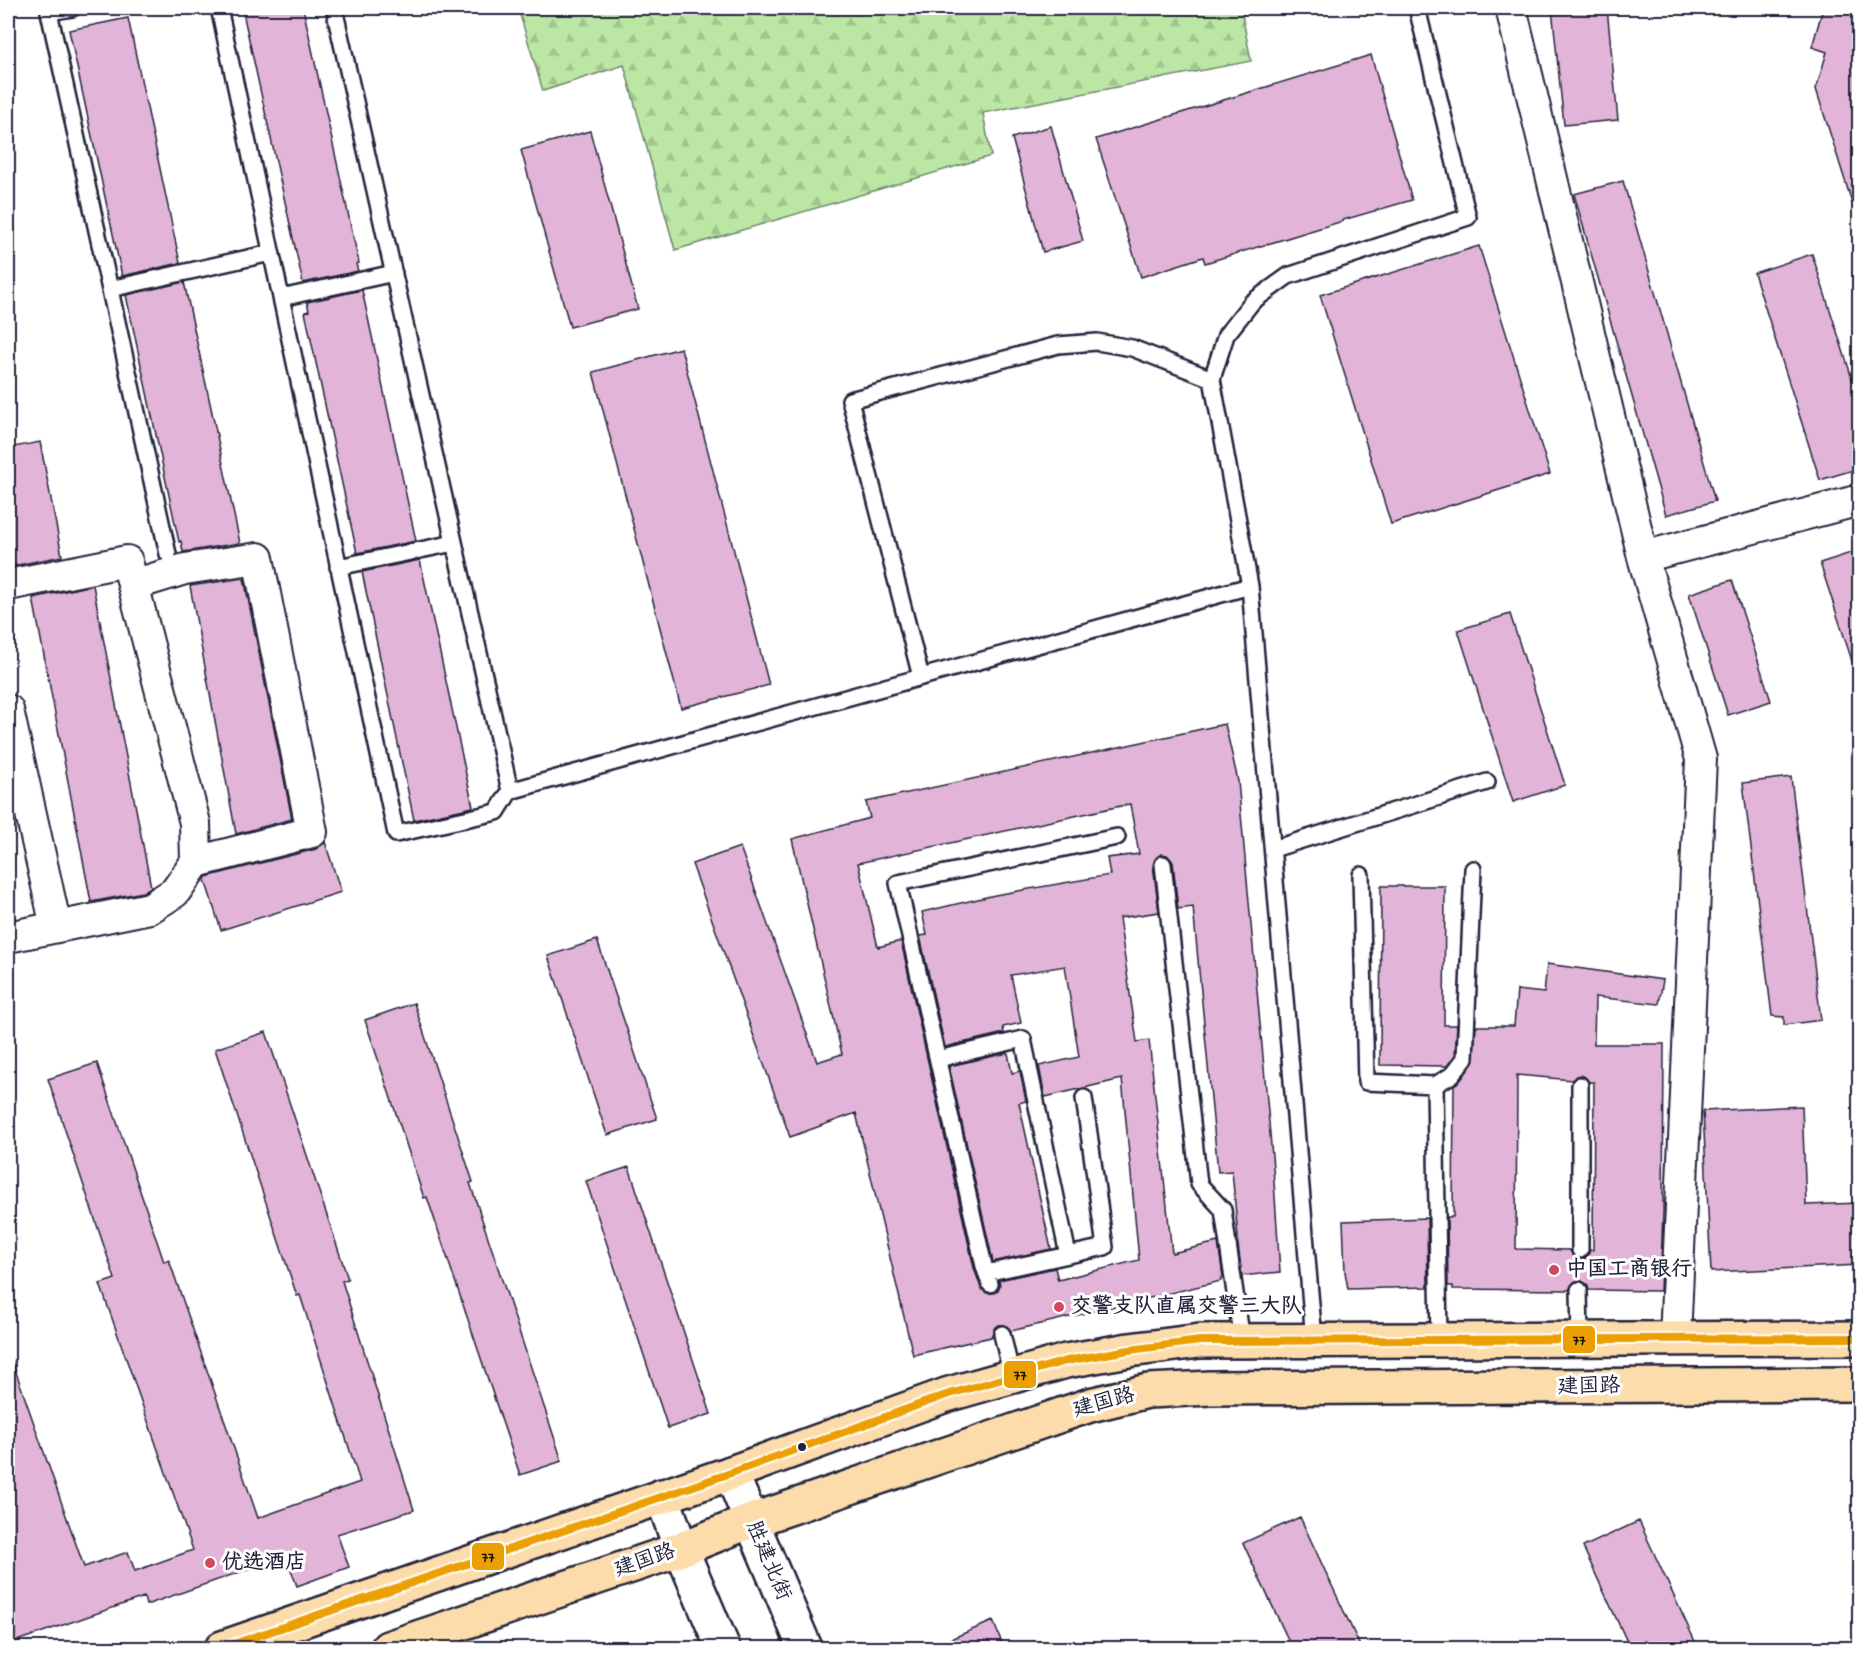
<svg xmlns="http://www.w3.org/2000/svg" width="1867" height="1656" viewBox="0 0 1867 1656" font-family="'Indie Flower','LXGW WenKai TC',sans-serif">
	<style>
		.forest { fill: url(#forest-firs); stroke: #6e8470; stroke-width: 1.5 }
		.building { fill: #e2b4d7; stroke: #22223b; stroke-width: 1.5; fill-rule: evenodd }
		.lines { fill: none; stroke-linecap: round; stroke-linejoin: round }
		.service-casing { stroke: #22223b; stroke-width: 20 }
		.minor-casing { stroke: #22223b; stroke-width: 34 }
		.secondary-casing { stroke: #22223b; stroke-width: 38 }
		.primary-casing { stroke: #22223b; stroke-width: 38 }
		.service { stroke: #fff; stroke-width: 15 }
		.minor { stroke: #fff; stroke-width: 30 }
		.secondary { stroke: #fff; stroke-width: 33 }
		.primary { stroke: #fddcac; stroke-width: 33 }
		.bus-1-casing { stroke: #fff; stroke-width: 12 }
		.bus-1 { stroke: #ec9f03; stroke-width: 8 }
		.poi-dot { fill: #d1495b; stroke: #fff; stroke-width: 2 }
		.bus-dot { fill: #22223b; stroke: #fff; stroke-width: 2 }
		.labels { text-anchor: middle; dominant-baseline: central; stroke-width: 6; stroke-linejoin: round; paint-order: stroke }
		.poi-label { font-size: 21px; font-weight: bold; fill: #22223b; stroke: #fff; text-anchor: start }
		.street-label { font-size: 21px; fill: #22223b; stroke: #fff }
		.line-badge { stroke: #fff; stroke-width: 2 }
		.pale-badge-label { font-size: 16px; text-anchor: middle; font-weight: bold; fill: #111 }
	</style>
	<defs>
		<pattern id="forest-firs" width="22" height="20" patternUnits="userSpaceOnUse" patternTransform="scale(1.5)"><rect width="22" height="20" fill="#bbe6a4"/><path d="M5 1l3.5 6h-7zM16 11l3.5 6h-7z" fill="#a0c58e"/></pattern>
	</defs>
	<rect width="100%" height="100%" fill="#fff"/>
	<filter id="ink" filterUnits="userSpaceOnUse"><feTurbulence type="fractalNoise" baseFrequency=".0167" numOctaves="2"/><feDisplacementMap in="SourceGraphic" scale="12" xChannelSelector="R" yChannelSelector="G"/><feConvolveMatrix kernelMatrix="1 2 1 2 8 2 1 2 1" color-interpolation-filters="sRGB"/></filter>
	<g filter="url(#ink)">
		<path class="forest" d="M518,8H1276L1242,14L1251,61L983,113L991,156L675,250L624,65L543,91Z"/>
		<path class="building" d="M242,8H303L359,263L356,264L358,271L303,283Z
			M1552,8H1607L1618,120L1564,125Z
			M1823,8H1860V208L1854,209L1816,89L1827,52L1812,47Z
			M128,18L180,263L122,276L69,30Z
			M1371,55L1412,200L1343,220V221L1205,263L1203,257L1141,277L1096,139Z
			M1051,126L1083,241L1043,252L1012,138Z
			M590,131L638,309L570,327L521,150Z
			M1623,181L1715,501L1666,515L1574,194Z
			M1479,246L1550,474L1391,524L1320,295Z
			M1812,254L1860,403V468L1820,480L1754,273Z
			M184,282L240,543L183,552L181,541L179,542L126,295Z
			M362,290L416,541L357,553L305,312L309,311L307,302Z
			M681,348L769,685L681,708L593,372Z
			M40,442L62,556L8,567V448Z
			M1860,550V669L1855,670L1820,563Z
			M420,560L473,807L414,820L362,572Z
			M244,578L292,819L236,834L190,586Z
			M1732,580L1771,701L1728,715L1689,594Z
			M93,585L151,887L143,892L91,902L33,598Z
			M1510,614L1565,785L1513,802L1458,630Z
			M1225,724L1238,781L1273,1167L1280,1272L1242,1276L1237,1237H1238L1232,1171L1218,1172L1193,907L1178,909L1173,862L1167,855L1161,854L1157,857L1153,865L1159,912L1119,918L1137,1042L1149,1040L1172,1253L1218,1242L1223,1277L1221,1278V1281L1011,1331L1005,1325H999L995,1327L991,1337L913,1355L856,1113L790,1137L692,864L740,847L817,1062L842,1054L792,839L870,818L866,802ZM1130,804L1139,854L1107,858L1110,875L995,895L922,912L927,935L920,936L945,1047L1004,1033L1003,1027L1021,1023L1011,975L1065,966L1079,1057L1039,1066L1045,1097L1122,1079L1139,1260L1058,1280L1055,1268L999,1280L1000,1285L998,1290L994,1293H987L981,1288L974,1268L901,941L878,947L858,863Z
			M1791,777L1821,1020L1784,1025V1017L1772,1016L1743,783Z
			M325,842L341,892L221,930L205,880L206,877L316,849Z
			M1381,886H1445L1444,1025H1457L1455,1055L1447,1066L1380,1065Z
			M597,940L657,1119L607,1135L548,956Z
			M1547,964L1663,980L1659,1004L1595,997L1594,1044H1664L1663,1212L1660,1291L1589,1290L1587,1284L1579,1280L1574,1282L1569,1290L1453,1289V1286H1448L1447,1217H1453L1454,1085L1460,1081L1473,1063L1476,1026H1514L1517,990L1544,993ZM1517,1075L1572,1080L1576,1076L1581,1075L1585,1077L1589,1082H1594L1593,1250H1590L1588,1255L1584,1259L1575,1258L1570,1250L1516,1249Z
			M414,1003L473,1182L470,1183L562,1461L520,1475L427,1197L424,1198L365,1020Z
			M266,1032L348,1279L342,1281L414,1510L337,1534L349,1567L297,1586L286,1556L146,1605L144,1597L8,1644V1593L14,1590L8,1570V1358H11L84,1567L128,1552L135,1571L193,1550L100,1284L115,1279L48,1079L97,1063L164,1262L169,1260L258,1518L360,1482L300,1295L297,1296L215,1049Z
			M1008,1053L1012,1073L1020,1071L1026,1101L1019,1103L1051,1249L993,1262L949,1066Z
			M1802,1106L1806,1205L1860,1203V1265L1711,1272L1703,1111Z
			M629,1167L711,1414L668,1428L586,1181Z
			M1427,1218L1428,1287L1348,1289L1345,1272L1343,1221Z
			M1300,1517L1361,1648H1292L1243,1543Z
			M1639,1521L1698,1648H1630L1583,1547Z
			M993,1621L1004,1648H929Z"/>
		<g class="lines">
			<defs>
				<path id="service" d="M73,8L49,12L168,554
					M219,8L396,834L497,812L510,791
					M334,8L510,791L1250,586
					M110,289L271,253
					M281,298L394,273
					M1212,379L1226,335L1252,302L1288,276L1468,217L1417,8
					M338,567L454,543
					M921,677L850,400L1058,345L1097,342L1132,348L1212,379L1250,586L1314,1340
					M1273,849L1487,782
					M1163,864L1199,1184L1223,1210L1242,1341
					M1361,875L1366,1082L1435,1085
					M938,1059L1023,1039L1068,1255
					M1580,1250V1085
					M986,1273L1105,1247L1084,1098
					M990,1284L984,1266L898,883L1117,837
					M1579,1290L1580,1339
					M1002,1334L1012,1377
					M1439,1340L1435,1085L1452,1075L1465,1058L1473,869"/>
				<path id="minor" d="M1511,8L1643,557
					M8,585L127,561L195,823L196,862L175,892L150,908L8,937
					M133,585L185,569L258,558L312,832L196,862
					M8,710L56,927
					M1675,1339L1701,759L1643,557L1860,500"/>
				<path id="secondary" d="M731,1473L805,1648
					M662,1496L681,1549L723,1648"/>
				<path id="primary" d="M222,1648L731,1473L946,1395L1066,1361L1129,1350L1200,1341L1860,1338
					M388,1648L681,1549L751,1521L1090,1405L1148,1391L1211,1388L1860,1384"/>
			</defs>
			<use href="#service" class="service-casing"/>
			<use href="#minor" class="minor-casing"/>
			<use href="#secondary" class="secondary-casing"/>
			<use href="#primary" class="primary-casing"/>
			<use href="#service" class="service"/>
			<use href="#minor" class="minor"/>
			<use href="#secondary" class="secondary"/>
			<use href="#primary" class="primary"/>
			<defs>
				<path id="bus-1" d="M222,1648L731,1473L946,1395L1066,1361L1129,1350L1200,1341L1860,1338"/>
			</defs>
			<use href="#bus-1" class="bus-1-casing"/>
			<use href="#bus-1" class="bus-1"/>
		</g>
	</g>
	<g class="poi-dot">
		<circle cx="1554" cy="1270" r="6"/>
		<circle cx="1059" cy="1307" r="6"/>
		<circle cx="210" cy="1563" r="6"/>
	</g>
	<circle class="bus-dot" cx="802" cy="1447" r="5"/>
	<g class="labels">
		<g class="poi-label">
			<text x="1566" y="1270">中国工商银行</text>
			<text x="1071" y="1307">交警支队直属交警三大队</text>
			<text x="222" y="1563">优选酒店</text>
		</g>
		<g class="street-label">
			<text transform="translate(1589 1387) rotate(-1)">建国路</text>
			<text transform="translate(1104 1403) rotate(-15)">建国路</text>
			<text transform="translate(645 1561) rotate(-19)">建国路</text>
			<text transform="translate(768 1561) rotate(67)">胜建北街</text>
		</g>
	</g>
	<g class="line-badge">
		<rect x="1562" y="1325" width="34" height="29" rx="6" fill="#ec9f03"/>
		<rect x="1003" y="1360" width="34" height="29" rx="6" fill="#ec9f03"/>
		<rect x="471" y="1542" width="34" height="29" rx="6" fill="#ec9f03"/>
	</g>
	<g class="pale-badge-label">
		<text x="1579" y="1345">77</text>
		<text x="1020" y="1380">77</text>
		<text x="488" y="1562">77</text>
	</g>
	<rect width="1867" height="1656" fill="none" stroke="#fff" stroke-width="30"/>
	<rect x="15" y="15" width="1837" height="1626" fill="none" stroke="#22223b" stroke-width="2" filter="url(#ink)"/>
</svg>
